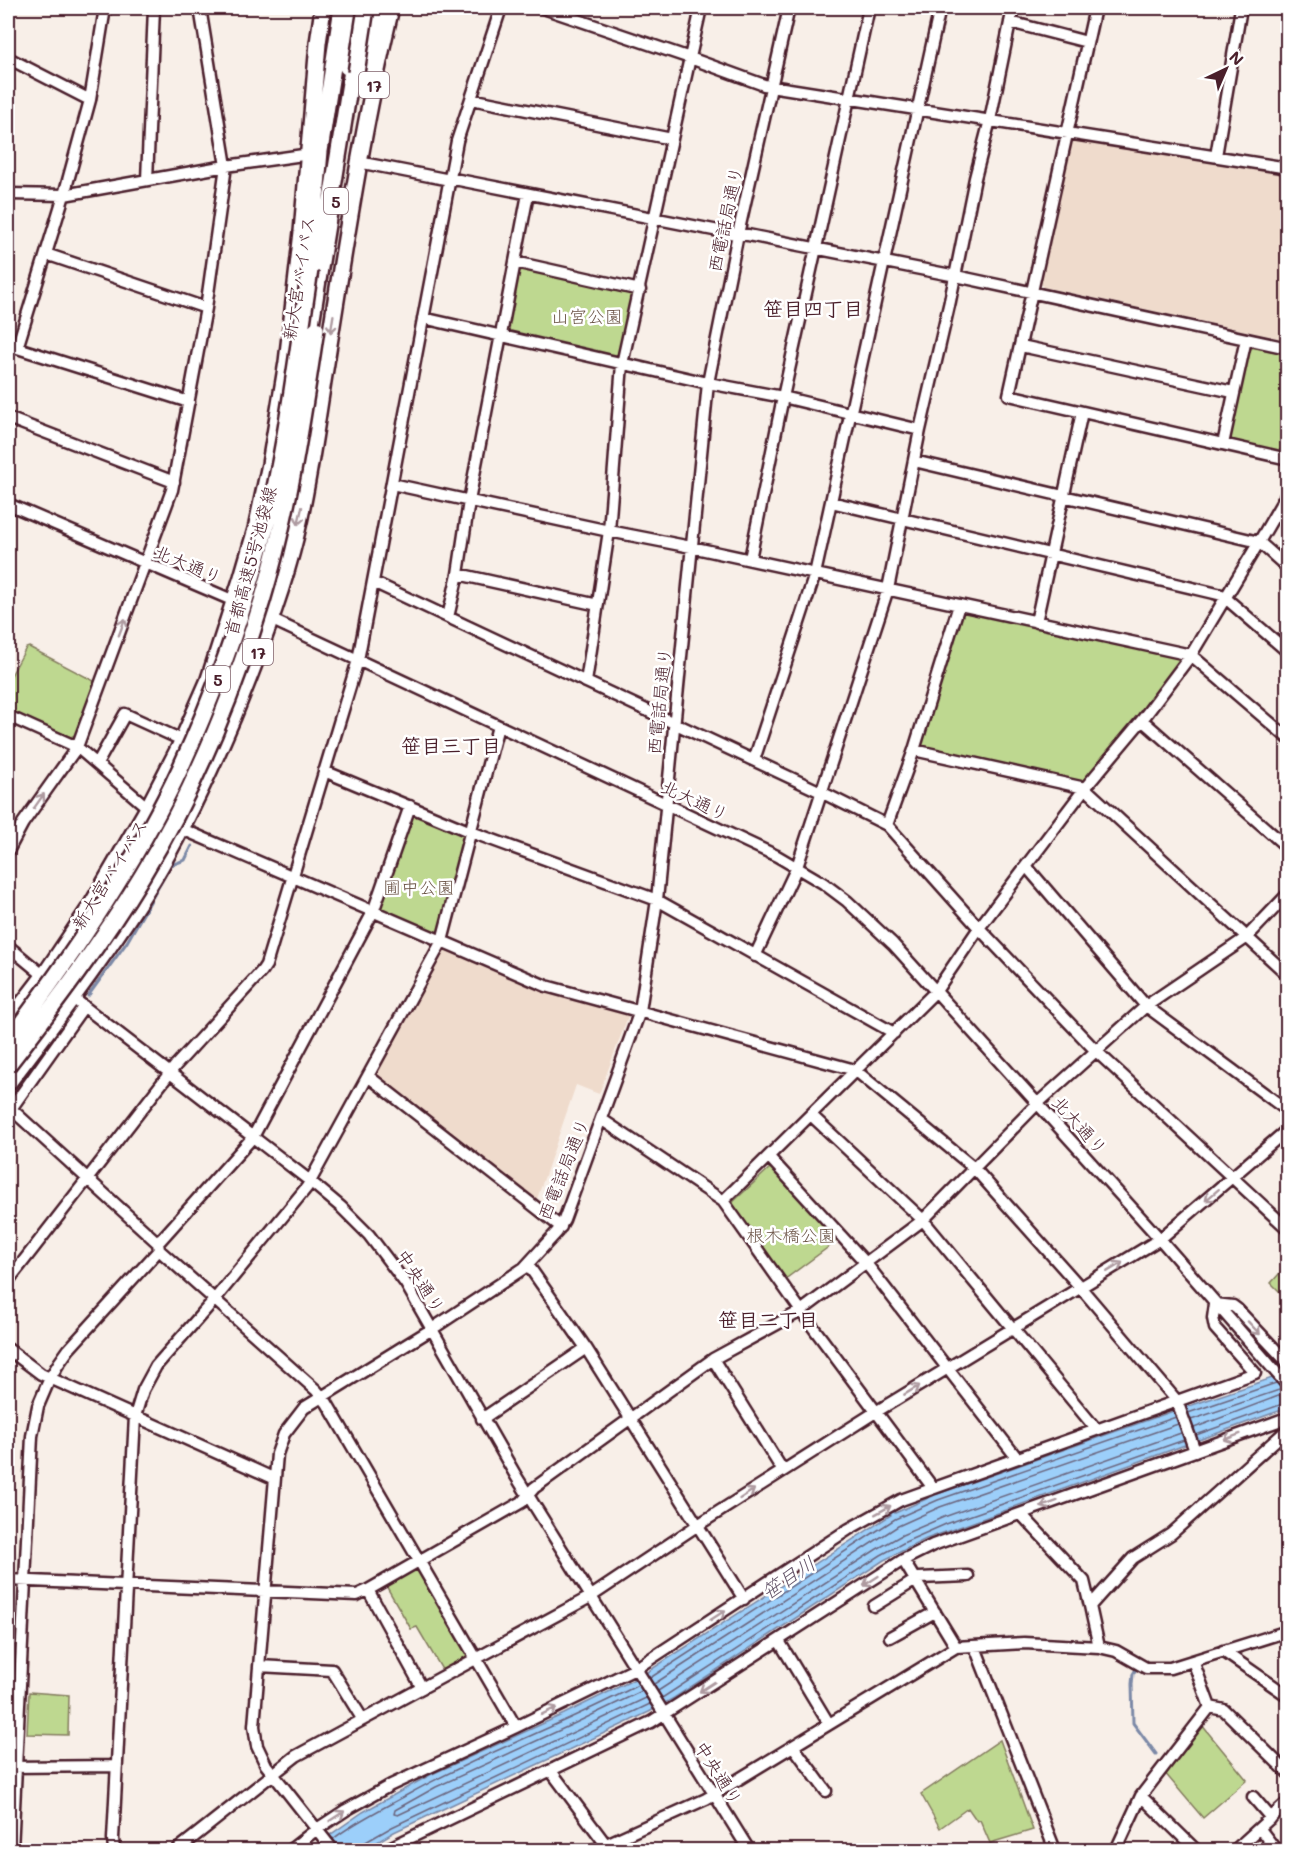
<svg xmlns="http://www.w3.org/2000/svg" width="1295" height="1858" viewBox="0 0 1295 1858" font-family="Mali,'Klee One',sans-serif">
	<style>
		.built { fill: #efdbcc }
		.green { fill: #bed890; stroke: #847c5e; stroke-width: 1.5 }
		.water { fill: #9ccffa; stroke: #7b89a7; stroke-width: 1.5 }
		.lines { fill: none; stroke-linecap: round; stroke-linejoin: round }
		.shore { stroke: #6b657e; stroke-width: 1.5 }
		.stream { stroke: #7b89a7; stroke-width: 3 }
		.minor-casing { stroke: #4a1f2b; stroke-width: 15 }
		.highway-casing { stroke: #4a1f2b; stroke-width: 20 }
		.minor { stroke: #fff; stroke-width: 10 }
		.highway { stroke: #fff; stroke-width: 15 }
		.highway-bridge-casing { stroke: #4a1f2b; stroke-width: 20; stroke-linecap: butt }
		.highway-bridge { stroke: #fff; stroke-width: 15 }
		.oneway { stroke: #ae9aa0 }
		.labels { text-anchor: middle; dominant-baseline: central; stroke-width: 5; stroke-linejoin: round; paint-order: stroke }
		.shield { fill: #fff; stroke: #80626b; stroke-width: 1.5 }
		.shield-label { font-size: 16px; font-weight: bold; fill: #4a1f2b }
		.street-label { font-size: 18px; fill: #4a1f2b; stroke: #fff }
		.park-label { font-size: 18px; fill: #6d5649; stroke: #fff }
		.neighbourhood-label { font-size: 20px; font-weight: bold; fill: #4a1f2b; stroke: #fff }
		.water-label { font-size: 20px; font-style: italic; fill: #635469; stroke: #fff }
	</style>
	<rect width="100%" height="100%" fill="#f8efe8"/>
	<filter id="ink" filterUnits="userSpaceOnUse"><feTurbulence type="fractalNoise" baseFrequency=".0167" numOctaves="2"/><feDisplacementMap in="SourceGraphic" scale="12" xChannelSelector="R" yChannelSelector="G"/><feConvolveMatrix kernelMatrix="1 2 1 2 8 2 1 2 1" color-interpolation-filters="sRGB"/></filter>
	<g filter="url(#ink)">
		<path class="built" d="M1074,141L1287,175V340L1043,287L1039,281L1070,143Z
			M445,949L542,989L629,1014L599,1094L576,1085L536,1202L377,1076L376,1070L442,950Z"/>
		<path class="green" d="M522,268L634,294L620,355L616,358L512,334L507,330L518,272Z
			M1253,347L1287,354V454L1233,441L1230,436L1249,351Z
			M959,605L1191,655L1085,788L914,750Z
			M29,647L94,681L96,684L75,735L71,737L8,711V681L26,648Z
			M414,813L463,833L466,838L440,932L438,933L379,911L378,907L409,816Z
			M772,1166L838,1240L784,1280L731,1207L734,1201Z
			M1287,1265V1299L1271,1283Z
			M418,1565L471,1657L444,1673L417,1627L411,1629L385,1584Z
			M29,1692L69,1695L68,1735L27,1734Z
			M1201,1724L1247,1780L1203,1818L1164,1772Z
			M1000,1740L1033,1830L990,1843L980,1820L977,1821L968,1808L940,1828L921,1794Z"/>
		<path class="water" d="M1287,1373V1408L1014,1507L1015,1511H1013L1012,1508L926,1539L884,1560L674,1698L649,1712L394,1832L364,1850H309L310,1849L308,1845L310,1843L314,1846L363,1812L430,1775L564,1714L641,1676L891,1515L890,1512L892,1510L895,1513L933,1496L934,1493L936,1492L938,1494L1185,1407V1404L1187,1403L1189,1406Z"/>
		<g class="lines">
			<path class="shore" d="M1188,1413L1276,1383
				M1191,1420L1282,1389
				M1194,1428L1281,1395H1288
				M1196,1435L1288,1402
				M650,1678L895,1519L938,1500L1176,1417
				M654,1684L898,1526L940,1507L1178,1424
				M642,1691L569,1726L436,1787L395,1810L394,1814L398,1815L646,1698
				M658,1691L877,1549L902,1535L944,1517L1181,1433
				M662,1698L881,1555L905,1542L946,1524L1184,1440
				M333,1839C356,1821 382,1809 407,1795C482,1753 563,1725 638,1685
				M362,1850L364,1843L392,1827L650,1704"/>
			<path class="stream" d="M88,996L127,942L171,865L185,860L192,846
				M1138,1666L1133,1674L1132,1684L1133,1723L1156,1754"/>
			<defs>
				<path id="minor" d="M543,8L690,58L764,85L1288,168
					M1095,8L1009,395L1288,459
					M1010,22L1087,42
					M8,58L90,100
					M471,99L672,139
					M1216,156L1241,8
					M358,162L450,180H459L729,233L748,235L956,276L1288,348
					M147,180L154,8
					M8,194L64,195L226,166L310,154
					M46,254L206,308
					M515,262L640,290
					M423,318L708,383L783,397L920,430
					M8,345L189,402
					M1021,346L1233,392
					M17,348L64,195L90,100L105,8
					M8,418L174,482
					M1223,444L1246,339
					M914,461L1259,542L1288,568
					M392,484L609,531L691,547L1191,655L1288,738
					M831,502L1222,595L1288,652
					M8,504L239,603
					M750,559L783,397L869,8
					M458,574L598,605
					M373,582L821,792L887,825L979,928L1096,1051L1288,1229
					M266,617L777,856L823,883L847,901L893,944L1160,1239L1288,1386
					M448,617L458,574L469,501L528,194
					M1036,622L1082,412
					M586,682L609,531L622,364L701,8
					M8,716L77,747L148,808
					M1142,720L1288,848
					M914,750L1085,788L1288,975
					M754,760L815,574L940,8
					M97,764L125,714L182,740
					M324,771L471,832L657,900L894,1033
					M887,825L914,750L959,605
					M182,829L546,986L855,1070L974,1168L1081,1288L1177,1401L1195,1451
					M8,851L23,823L77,747L172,490L206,308L226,166L200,8
					M1026,866L1146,1006L1288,1111
					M8,946L49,980
					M755,956L797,867L888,589L920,430L950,301L975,178L990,120L1013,8
					M69,995L310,1181L341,1207L369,1235L406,1284L516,1476L749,1850
					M368,1076L561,1227
					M8,1106L158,1243L159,1250L316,1390L327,1403L516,1727
					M8,1113L84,1006
					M811,1115L923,1220L1096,1429
					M601,1119L723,1201L801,1311L933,1488
					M769,1157L865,1262L1017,1458
					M723,1201L936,991L979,928L1085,788L1142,720L1191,655L1259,542L1288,492
					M158,1243L253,1137L373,912L410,806
					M528,1265L586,1348L744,1599
					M8,1281L176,1065L262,971L266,965L358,660L457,141L501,8
					M8,1349L41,1374L273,1478
					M713,1359L783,1471
					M482,1419L586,1348
					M1021,1514L1084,1581L1090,1606
					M903,1560L956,1647
					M8,1580L357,1595L368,1590L522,1502L534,1488L713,1359L801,1311L923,1220L1038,1103L1146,1006L1246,938L1288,894
					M368,1590L422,1688
					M874,1606L919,1578L968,1576
					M890,1637L935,1612
					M779,1641L829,1724
					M975,1647L1055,1850
					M1099,1647L1090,1606L1133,1558L1171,1534L1288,1429
					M1223,1651L1288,1696
					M259,1666L332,1670L363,1720
					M1210,1707L1224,1710L1288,1773
					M793,1746L826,1791
					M8,1767L117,1766
					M551,1771L610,1850
					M1141,1796L1196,1850
					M1253,1797L1271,1818
					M1260,1829L1276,1850
					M12,1850L32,1436L38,1406L50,1378L59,1363L69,1349L159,1250
					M114,1850L113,1839L135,1416L143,1390L156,1366L215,1299L307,1187L442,941L498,726
					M177,1850L296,1756L590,1597L698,1525L874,1413L1160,1239L1288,1129
					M290,1850L317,1829L346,1810L391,1785L516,1727L635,1669L849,1529L901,1500L1255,1373L1215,1328L1213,1318L1215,1304L1233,1306L1237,1309L1288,1363
					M333,1850L266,1765L257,1746L254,1726L277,1454L284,1434L304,1408L432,1329L524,1268L557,1232L564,1220L640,1011L657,900L708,383L738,234L789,8
					M385,1850L651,1722L903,1560L933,1545L1281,1420H1288
					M593,1850L706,1799L956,1647L1024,1643L1099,1647L1116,1651L1146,1668H1170L1288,1631
					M1116,1850L1141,1796L1210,1707L1193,1661
					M1235,1850L1288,1802"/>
				<path id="highway" d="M347,67L356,8
					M363,88L376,8
					M310,267L320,151L342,8
					M308,342L354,58
					M116,904L172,808
					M8,1023L44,976L91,906L148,808L180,746L208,682L242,577L256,529L270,464L287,362L302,232L318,43L323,8
					M8,1083C58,1017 109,951 153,879C184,828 209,773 233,717C257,659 281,597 296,535C310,477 316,422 326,363C345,244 363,125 391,8"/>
			</defs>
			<use href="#minor" class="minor-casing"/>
			<use href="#highway" class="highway-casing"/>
			<use href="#minor" class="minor"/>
			<use href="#highway" class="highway"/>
			<defs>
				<path id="highway-bridge" d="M356,73L366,8
					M8,1041C71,958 136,863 180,769C214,695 242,617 263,538C286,452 296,359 310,270
					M8,1065C55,1004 102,942 142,876C194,791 233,696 262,601C289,512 302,421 316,329"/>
			</defs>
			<use href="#highway-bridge" class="highway-bridge-casing"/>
			<use href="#highway-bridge" class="highway-bridge"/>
		</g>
		<defs><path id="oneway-shaft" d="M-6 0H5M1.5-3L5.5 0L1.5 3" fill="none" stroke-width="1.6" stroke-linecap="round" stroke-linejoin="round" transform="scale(1.5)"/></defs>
		<g class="oneway">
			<use href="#oneway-shaft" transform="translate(332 324) rotate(99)"/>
			<use href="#oneway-shaft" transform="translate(300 516) rotate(103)"/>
			<use href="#oneway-shaft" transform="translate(122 627) rotate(-69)"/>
			<use href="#oneway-shaft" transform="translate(39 801) rotate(-55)"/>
			<use href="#oneway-shaft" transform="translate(1212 1195) rotate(139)"/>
			<use href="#oneway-shaft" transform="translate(1115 1267) rotate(-31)"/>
			<use href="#oneway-shaft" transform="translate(1254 1328) rotate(47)"/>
			<use href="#oneway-shaft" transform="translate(912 1390) rotate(-31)"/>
			<use href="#oneway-shaft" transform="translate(1232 1437) rotate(160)"/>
			<use href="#oneway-shaft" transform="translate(747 1494) rotate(-33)"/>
			<use href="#oneway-shaft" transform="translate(1049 1504) rotate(160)"/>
			<use href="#oneway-shaft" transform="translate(883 1510) rotate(-29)"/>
			<use href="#oneway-shaft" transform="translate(871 1581) rotate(147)"/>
			<use href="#oneway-shaft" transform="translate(718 1615) rotate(-33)"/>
			<use href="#oneway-shaft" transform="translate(707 1687) rotate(147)"/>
			<use href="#oneway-shaft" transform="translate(549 1711) rotate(-26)"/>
			<use href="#oneway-shaft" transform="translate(337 1816) rotate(-33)"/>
		</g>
	</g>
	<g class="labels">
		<g class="shield">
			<rect x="359" y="72" width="30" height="26" rx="4.5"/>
			<rect x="324" y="188" width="24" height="26" rx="4.5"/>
			<rect x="243" y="639" width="30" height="26" rx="4.5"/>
			<rect x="206" y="666" width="24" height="26" rx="4.5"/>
		</g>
		<g class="shield-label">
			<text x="374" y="85">17</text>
			<text x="336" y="201">5</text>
			<text x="258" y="652">17</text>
			<text x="218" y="679">5</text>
		</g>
		<g class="street-label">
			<text transform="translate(725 219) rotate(-78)">西電話局通り</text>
			<text transform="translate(298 278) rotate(-81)">新大宮バイパス</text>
			<text transform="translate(250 561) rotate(-75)">首都高速5号池袋線</text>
			<text transform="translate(188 564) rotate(23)">北大通り</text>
			<text transform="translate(659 701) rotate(-84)">西電話局通り</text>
			<text transform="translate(695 800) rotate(25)">北大通り</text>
			<text transform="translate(109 874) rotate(-58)">新大宮バイパス</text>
			<text transform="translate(1080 1125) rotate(48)">北大通り</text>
			<text transform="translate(563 1169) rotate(-68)">西電話局通り</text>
			<text transform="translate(421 1281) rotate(57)">中央通り</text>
			<text transform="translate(719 1773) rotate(58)">中央通り</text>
		</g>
		<g class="park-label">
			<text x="587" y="316">山宮公園</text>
			<text x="419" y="887">圃中公園</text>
			<text x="791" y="1235">根木橋公園</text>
		</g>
		<g class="neighbourhood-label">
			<text x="813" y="308">笹目四丁目</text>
			<text x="451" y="745">笹目三丁目</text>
			<text x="768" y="1319">笹目二丁目</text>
		</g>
		<g class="water-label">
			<text transform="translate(788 1577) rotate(-34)">笹目川</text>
		</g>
	</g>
	<rect width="1295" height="1858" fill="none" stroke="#fff" stroke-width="30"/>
	<rect x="15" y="15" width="1265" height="1828" fill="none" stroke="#4a1f2b" stroke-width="2" filter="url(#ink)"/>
	<g transform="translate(1226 69) rotate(44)" stroke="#ffffff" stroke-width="4.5" paint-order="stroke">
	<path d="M0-4.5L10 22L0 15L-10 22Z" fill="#4a1f2b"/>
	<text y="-9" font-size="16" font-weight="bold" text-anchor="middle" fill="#4a1f2b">N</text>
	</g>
</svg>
